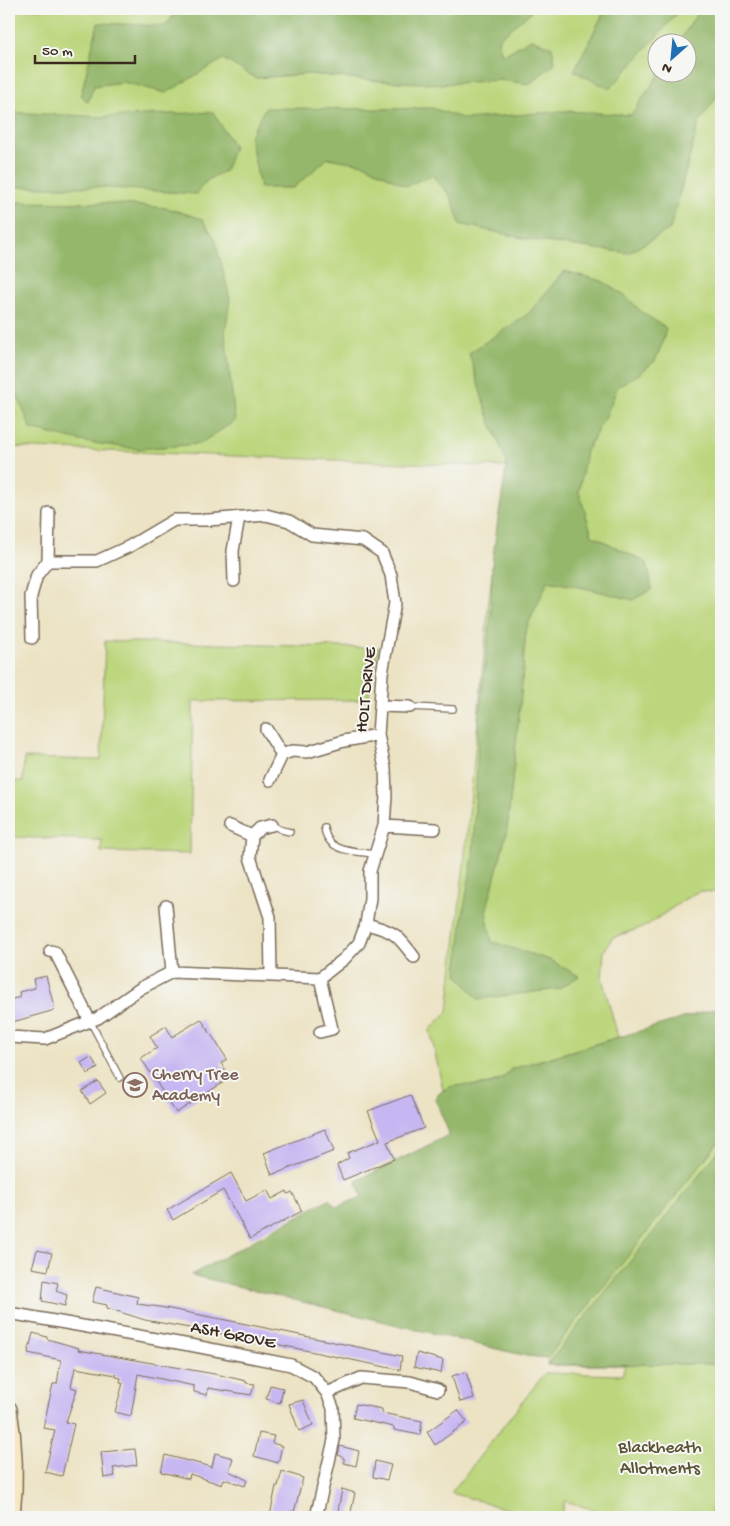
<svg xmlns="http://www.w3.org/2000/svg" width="730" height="1526" viewBox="0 0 730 1526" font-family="'Gochi Hand',sans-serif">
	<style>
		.green { fill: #bbd67c; stroke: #7b804d; fill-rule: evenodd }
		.forest { fill: #94b76c; stroke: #687045 }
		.building { fill: #c6b6f2 }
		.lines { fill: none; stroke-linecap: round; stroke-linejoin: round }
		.lane-casing { stroke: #796b58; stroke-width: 8 }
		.street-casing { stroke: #796b58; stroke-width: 14 }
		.secondary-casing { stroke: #796b58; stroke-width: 18 }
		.lane { stroke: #fff; stroke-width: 5.5 }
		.street { stroke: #fff; stroke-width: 11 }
		.secondary { stroke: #f7e8c3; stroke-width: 15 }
		.labels { text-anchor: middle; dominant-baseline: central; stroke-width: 4; stroke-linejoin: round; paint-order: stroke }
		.street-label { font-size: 18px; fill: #3b2a1e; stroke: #f6f6f2 }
		.education-label { font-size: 18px; fill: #785e54; stroke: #f6f6f2; text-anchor: start }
		.park-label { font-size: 18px; fill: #5b5536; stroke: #f6f6f2 }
	</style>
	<rect width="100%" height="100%" fill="#f6f6f2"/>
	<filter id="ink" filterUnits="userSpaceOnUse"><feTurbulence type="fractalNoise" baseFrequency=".02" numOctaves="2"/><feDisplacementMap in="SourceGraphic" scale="10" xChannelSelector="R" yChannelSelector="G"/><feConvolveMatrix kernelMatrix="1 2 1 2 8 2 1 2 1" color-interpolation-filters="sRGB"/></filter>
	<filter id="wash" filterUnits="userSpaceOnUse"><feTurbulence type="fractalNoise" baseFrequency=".0096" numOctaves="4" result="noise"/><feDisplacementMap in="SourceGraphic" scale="20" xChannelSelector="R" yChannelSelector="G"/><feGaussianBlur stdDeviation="1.12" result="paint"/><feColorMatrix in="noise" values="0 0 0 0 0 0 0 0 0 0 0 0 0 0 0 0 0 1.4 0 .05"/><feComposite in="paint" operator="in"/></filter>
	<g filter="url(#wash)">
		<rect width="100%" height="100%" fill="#ece3c4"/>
		<path class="green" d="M9,9H721V893L700,891L691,895L646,926L612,938L604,951L602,978L618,1037L511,1069L502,1079L489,1084L443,1090L430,1030L448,1011L468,825L490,589L507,467L9,447V408L12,395H9ZM658,42H688V72H658Z
			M105,641L379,648L372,675L368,700L193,701L190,854L101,852L102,840L9,837V781H23L24,758L101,760Z
			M721,1037V1517H618L565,1501L561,1517H536L451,1493L545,1373L622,1375L625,1365H547L550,1331Z"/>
		<path class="forest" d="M179,9H533L532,11L498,39L502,56L531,39L552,47L555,63L529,84L500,80L443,84L379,81L310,74L256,78L223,59L166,93L123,82L94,86L88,102L81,95L98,23L165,26Z
			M604,9H681L610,89L574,71L604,12Z
			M700,9H721V91L699,122L670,229L628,253L531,240L460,224L451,197L432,175L406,186L364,164L328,158L293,188H260L250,136L265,108L381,109L432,108L465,119L565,111L631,115L660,73L688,72V42H679Z
			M9,112L103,117L213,112L234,147L225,171C212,177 203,181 197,194L98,187H9Z
			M9,202L108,203L167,208L202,219L215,239L230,299L225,333L235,421L199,444L138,449L85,442L31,429L16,392H9Z
			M564,271L602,281L624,295L643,313L666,328L662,344L655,361L639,374L618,386L606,416L586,451L579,492L592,535L647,563L652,589L633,600L585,588L548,581L526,629L521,696L507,831L486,912L492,942L550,960L579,976L559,989L478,999L457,974L463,914L473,856L479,720L491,614L492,564L497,526L507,463L486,410L469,353L528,314Z
			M721,1007V1139L547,1358L526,1356L191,1275L329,1199L336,1207L362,1197L356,1181L447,1136L449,1133L435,1099C449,1076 476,1091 496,1082C503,1080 507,1075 511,1069Z
			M721,1148V1364L547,1365Z
			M721,1435V1517H711Z"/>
		<g id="blocks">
			<path class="building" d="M46,976L55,1010L9,1023V1000L20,997L19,992L35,988L33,979Z
				M201,1019L227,1059L221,1063L230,1078L176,1113L141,1058L157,1048L150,1036L166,1026L172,1037Z
				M91,1057L98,1068L88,1074L81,1063Z
				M98,1081L106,1093L90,1104L82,1091Z
				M410,1095L424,1128L387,1142L394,1159L343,1180L337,1165L349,1158L347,1153L380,1140L368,1111Z
				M325,1129L334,1151L272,1175L264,1153Z
				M231,1173L246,1201L267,1190L272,1199L287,1191L288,1194L292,1192L302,1211L250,1239L223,1190L173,1220L167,1210Z
				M37,1250L52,1253L48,1271L32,1268Z
				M44,1280L58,1283L56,1291L67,1295L65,1306L42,1301Z
				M96,1287L138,1297L137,1304L160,1307L246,1324L402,1356L400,1370L256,1340L145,1320L107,1308V1305L92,1302Z
				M33,1333L47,1337V1339L79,1348L78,1350L220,1375L246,1381V1383L255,1384L251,1395L208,1388L207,1395L194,1392V1386L138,1374L131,1416L115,1412L123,1383L120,1382L121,1378L116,1377V1375L75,1368L71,1387L77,1389L66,1422L74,1424L62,1476L45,1472L55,1430L43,1428L53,1384H57L61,1360L28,1353Z
				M417,1353L443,1360L441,1373L414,1367Z
				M466,1372L474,1398L460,1402L452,1376Z
				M270,1385L283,1388L280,1403L266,1399Z
				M303,1400L313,1425L299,1431L289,1404Z
				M356,1404L382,1409V1413L422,1421L420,1435L394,1430V1427L353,1418Z
				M458,1410L467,1422L435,1445L427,1432Z
				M259,1433L274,1436L272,1443L282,1446L278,1463L254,1456Z
				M340,1446L359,1451L356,1466L344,1463V1458L338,1455Z
				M135,1449L137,1465L113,1468L115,1476L104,1478L101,1452Z
				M215,1453L233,1458L229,1471L247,1480L245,1486L224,1479L222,1485L190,1474L189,1479L161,1472L165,1455L212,1467Z
				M375,1461L391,1465L387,1480L373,1477Z
				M282,1471L303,1478L294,1512L291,1511L289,1517L270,1516L276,1486H278Z
				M342,1489L355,1493L350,1517H337Z"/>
		</g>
	</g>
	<g filter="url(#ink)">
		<use href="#blocks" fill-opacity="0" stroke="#796b58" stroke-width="1"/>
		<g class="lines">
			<defs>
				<path id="lane" d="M410,707L453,709
					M272,825L282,830L290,832
					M324,827C327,853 354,851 374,854
					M90,1021L120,1078"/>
				<path id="street" d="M48,561L49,513
					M234,581L233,551L239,517
					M380,706L410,707
					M266,729L282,755
					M270,780L282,755L292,751L307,752L344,741L378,735
					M230,826L252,836L250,857L270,917L271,975
					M384,826L435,829
					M252,836L260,828L272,825
					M166,906L172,972
					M366,924C394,931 397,934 414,957
					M50,951L55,952L90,1021
					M320,978L332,1029L320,1032
					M9,1037L45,1039L98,1018L141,988L172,972L320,978L344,959L359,943L366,924L370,898V871L384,826L386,796L385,768L378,735L380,706L382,673L395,603L391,575L382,553L363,540L312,535L289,521L266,515L209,520H174L130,546L97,561H48L37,575L31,596L32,638
					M9,1313L195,1346L291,1365L314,1377L327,1393L361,1378L410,1382L438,1390
					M316,1517L334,1440L333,1408L327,1393"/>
				<path id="secondary" d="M9,1409C15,1445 16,1481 12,1517"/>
			</defs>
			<use href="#lane" class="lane-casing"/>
			<use href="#street" class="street-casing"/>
			<use href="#secondary" class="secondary-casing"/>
			<use href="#lane" class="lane"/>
			<use href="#street" class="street"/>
			<use href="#secondary" class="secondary"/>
		</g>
	</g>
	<defs>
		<symbol id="school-ring" viewBox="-11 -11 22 22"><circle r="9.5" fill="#f6f6f2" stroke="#8d6e63" stroke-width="1.5"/><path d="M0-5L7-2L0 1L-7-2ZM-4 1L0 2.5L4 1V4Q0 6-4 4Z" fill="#8d6e63"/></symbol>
	</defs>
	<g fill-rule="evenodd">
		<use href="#school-ring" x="121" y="1071" width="28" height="28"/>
	</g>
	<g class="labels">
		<g class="street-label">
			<text transform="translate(367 690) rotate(-84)">HOLT DRIVE</text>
			<text transform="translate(233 1336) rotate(11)">ASH GROVE</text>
		</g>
		<g class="education-label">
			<text x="152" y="1075">Cherry Tree<tspan x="152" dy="21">Academy</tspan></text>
		</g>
		<g class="park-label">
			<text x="660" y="1448">Blackheath<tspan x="660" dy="21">Allotments</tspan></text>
		</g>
	</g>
	<rect width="730" height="1526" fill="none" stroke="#f6f6f2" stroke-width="30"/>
	<g transform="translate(672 58) rotate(207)"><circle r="24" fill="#f6f6f2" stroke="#aba49d"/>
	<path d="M0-4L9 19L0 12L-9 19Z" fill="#1f6fb2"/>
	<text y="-8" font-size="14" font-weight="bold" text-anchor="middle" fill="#3b2a1e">N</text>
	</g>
	<path d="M35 55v8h100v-8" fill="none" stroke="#3b2a1e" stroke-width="2.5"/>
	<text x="42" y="55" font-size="15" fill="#3b2a1e" stroke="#f6f6f2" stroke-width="4" paint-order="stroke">50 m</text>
</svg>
